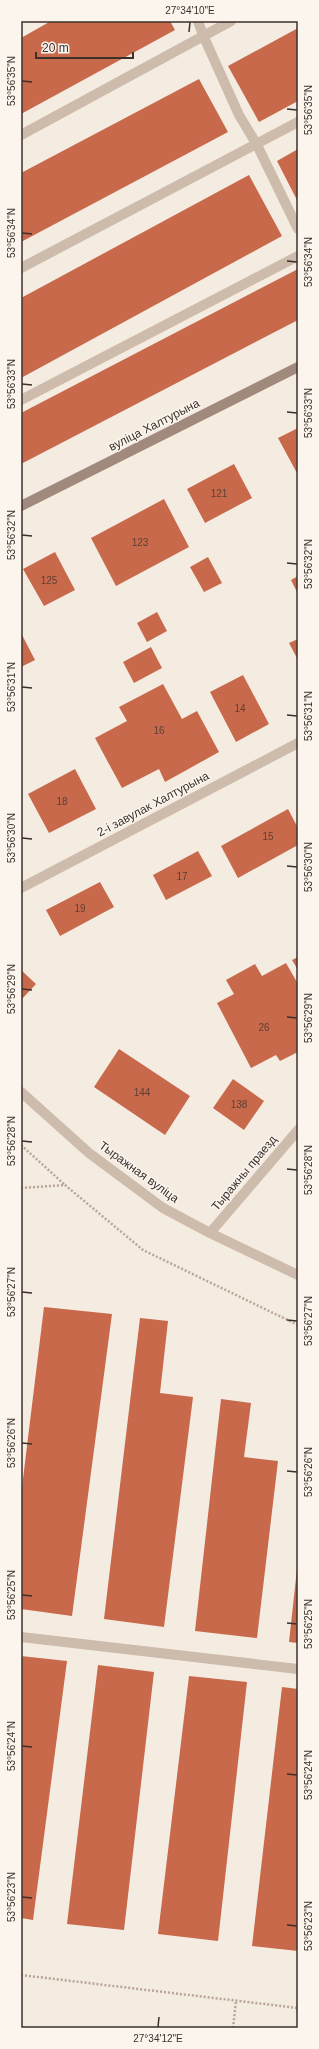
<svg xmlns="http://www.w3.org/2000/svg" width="319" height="2049" viewBox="0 0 319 2049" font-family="Arial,sans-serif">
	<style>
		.building { fill: #c8694b }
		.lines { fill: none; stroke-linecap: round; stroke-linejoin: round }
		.path { stroke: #b9a596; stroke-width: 2.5; stroke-dasharray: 2 2; stroke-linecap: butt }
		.lane { stroke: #cdbbac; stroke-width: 10 }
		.street { stroke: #cdbbac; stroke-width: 10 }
		.secondary { stroke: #a18a7d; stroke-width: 10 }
		.ticks { fill: none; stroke: #3b302b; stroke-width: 1.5 }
		.labels { text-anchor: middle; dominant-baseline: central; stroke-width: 3; stroke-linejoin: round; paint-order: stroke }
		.number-label { font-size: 10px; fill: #5e3e33 }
		.street-label { font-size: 12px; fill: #3b302b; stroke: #fbf5ee }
		.neatline { fill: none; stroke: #3b302b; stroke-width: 1.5 }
		.ticks-label { font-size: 10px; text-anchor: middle; fill: #3b302b }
	</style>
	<rect width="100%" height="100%" fill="#f4ebe1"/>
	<path class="building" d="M51,21H170L175,30L21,114V38Z
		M298,28V101L259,122L228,66Z
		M199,79L228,132L21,242V173Z
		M298,149V202L277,161Z
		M249,175L282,236L21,378V298Z
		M298,269V320L21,464V413Z
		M298,428V475L278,438Z
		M234,464L252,498L205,523L187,489Z
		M164,499L189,547L116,586L91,538Z
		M55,552L75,590L44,606L23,569Z
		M208,557L222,583L204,592L190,567Z
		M298,576V594L291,580Z
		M157,612L167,631L147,642L137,623Z
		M21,633L35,660L21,667Z
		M298,639V660L289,643Z
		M151,647L162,668L134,683L123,662Z
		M243,675L269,724L236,742L210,692Z
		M163,684L182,719L197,711L219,752L165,782L159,769L122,788L95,738L127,721L119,707Z
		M75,769L96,809L49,833L28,794Z
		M288,809L298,828V845L238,878L221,846Z
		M198,851L212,876L166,900L153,875Z
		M100,882L114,907L60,936L46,910Z
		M298,957V970L292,960Z
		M286,963L298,984V1052L280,1061L276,1055L251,1068L217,1003L234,994L226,980L255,964L262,976Z
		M21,970L36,984L21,1000Z
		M119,1049L190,1096L165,1135L94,1087Z
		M233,1079L264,1101L244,1130L213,1108Z
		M44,1307L112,1314L72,1616L21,1609V1495Z
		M140,1318L168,1321L160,1393L193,1397L164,1627L104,1619Z
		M221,1399L251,1403L244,1457L278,1461L257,1638L195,1631Z
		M297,1569H298V1643L289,1642Z
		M21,1656L67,1661L33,1920L21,1918Z
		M98,1665L154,1672L124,1930L67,1924Z
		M189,1676L247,1682L218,1941L158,1934Z
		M282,1687L298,1689V1951L252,1946Z"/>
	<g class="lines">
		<path class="path" d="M21,1145L65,1185
			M21,1188L65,1185L143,1250L298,1325
			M21,1975L298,2008
			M233,2028L236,2001"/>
		<path class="lane" d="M198,21L203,35L239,115L257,145L298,229
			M21,135L231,21
			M21,268L298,122
			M21,400L298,256
			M21,1637L298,1669"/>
		<path class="street" d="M21,888L298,743
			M21,1092L89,1153L163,1208L210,1233L298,1275
			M210,1233L298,1130"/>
		<path class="secondary" d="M21,506L298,367"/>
	</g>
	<path class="ticks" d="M189,32L190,22M22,81L32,82M287,109L297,110M22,233L32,234M287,261L297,262M22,384L32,385M287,412L297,413M22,535L32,536M287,563L297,564M22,687L32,688M287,715L297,716M22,838L32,839M287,866L297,867M22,989L32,990M287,1017L297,1018M22,1141L32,1142M287,1169L297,1170M22,1292L32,1293M287,1320L297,1321M22,1443L32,1444M287,1471L297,1472M22,1595L32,1596M287,1623L297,1624M22,1746L32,1747M287,1774L297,1775M22,1897L32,1898M287,1925L297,1926M158,2027L159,2017"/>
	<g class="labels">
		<g class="number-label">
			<text x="219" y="493">121</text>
			<text x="140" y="542">123</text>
			<text x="49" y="580">125</text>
			<text x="240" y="708">14</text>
			<text x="159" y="730">16</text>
			<text x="62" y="801">18</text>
			<text x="268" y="836">15</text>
			<text x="182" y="876">17</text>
			<text x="80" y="908">19</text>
			<text x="264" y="1027">26</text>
			<text x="142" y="1092">144</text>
			<text x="239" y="1104">138</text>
		</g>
		<g class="street-label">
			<text transform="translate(154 425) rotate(-27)">вуліца Халтурына</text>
			<text transform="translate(153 804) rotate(-28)">2-і завулак Халтурына</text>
			<text transform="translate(139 1172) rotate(36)">Тыражная вуліца</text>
			<text transform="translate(244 1173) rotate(-50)">Тыражны праезд</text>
		</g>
	</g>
	<rect width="319" height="2049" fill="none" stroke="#fbf5ee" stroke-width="44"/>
	<path d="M36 52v6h97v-6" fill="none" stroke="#3b302b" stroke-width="2"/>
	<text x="42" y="52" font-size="12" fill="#3b302b" stroke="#fbf5ee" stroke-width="3" paint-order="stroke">20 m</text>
	<rect x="22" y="22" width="275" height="2005" class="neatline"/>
	<g class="ticks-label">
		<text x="190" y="14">27°34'10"E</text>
		<text transform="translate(11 81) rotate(-90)" y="4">53°56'35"N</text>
		<text transform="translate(308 110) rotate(-90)" y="4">53°56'35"N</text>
		<text transform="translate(11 233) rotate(-90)" y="4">53°56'34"N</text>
		<text transform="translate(308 262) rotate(-90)" y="4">53°56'34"N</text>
		<text transform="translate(11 384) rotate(-90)" y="4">53°56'33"N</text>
		<text transform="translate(308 413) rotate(-90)" y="4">53°56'33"N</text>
		<text transform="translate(11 535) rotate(-90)" y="4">53°56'32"N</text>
		<text transform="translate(308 564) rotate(-90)" y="4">53°56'32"N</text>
		<text transform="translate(11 687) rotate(-90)" y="4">53°56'31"N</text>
		<text transform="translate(308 716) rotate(-90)" y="4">53°56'31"N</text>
		<text transform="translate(11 838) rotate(-90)" y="4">53°56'30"N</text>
		<text transform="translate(308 867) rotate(-90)" y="4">53°56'30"N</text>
		<text transform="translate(11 989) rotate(-90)" y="4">53°56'29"N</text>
		<text transform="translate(308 1018) rotate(-90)" y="4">53°56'29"N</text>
		<text transform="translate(11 1141) rotate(-90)" y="4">53°56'28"N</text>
		<text transform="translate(308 1170) rotate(-90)" y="4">53°56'28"N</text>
		<text transform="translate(11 1292) rotate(-90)" y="4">53°56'27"N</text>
		<text transform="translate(308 1321) rotate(-90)" y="4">53°56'27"N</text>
		<text transform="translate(11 1443) rotate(-90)" y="4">53°56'26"N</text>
		<text transform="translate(308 1472) rotate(-90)" y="4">53°56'26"N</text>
		<text transform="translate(11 1595) rotate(-90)" y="4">53°56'25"N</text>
		<text transform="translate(308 1624) rotate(-90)" y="4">53°56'25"N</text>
		<text transform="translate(11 1746) rotate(-90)" y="4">53°56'24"N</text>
		<text transform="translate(308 1775) rotate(-90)" y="4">53°56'24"N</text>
		<text transform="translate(11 1897) rotate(-90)" y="4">53°56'23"N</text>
		<text transform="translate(308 1926) rotate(-90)" y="4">53°56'23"N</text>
		<text x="158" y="2042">27°34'12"E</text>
	</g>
</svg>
